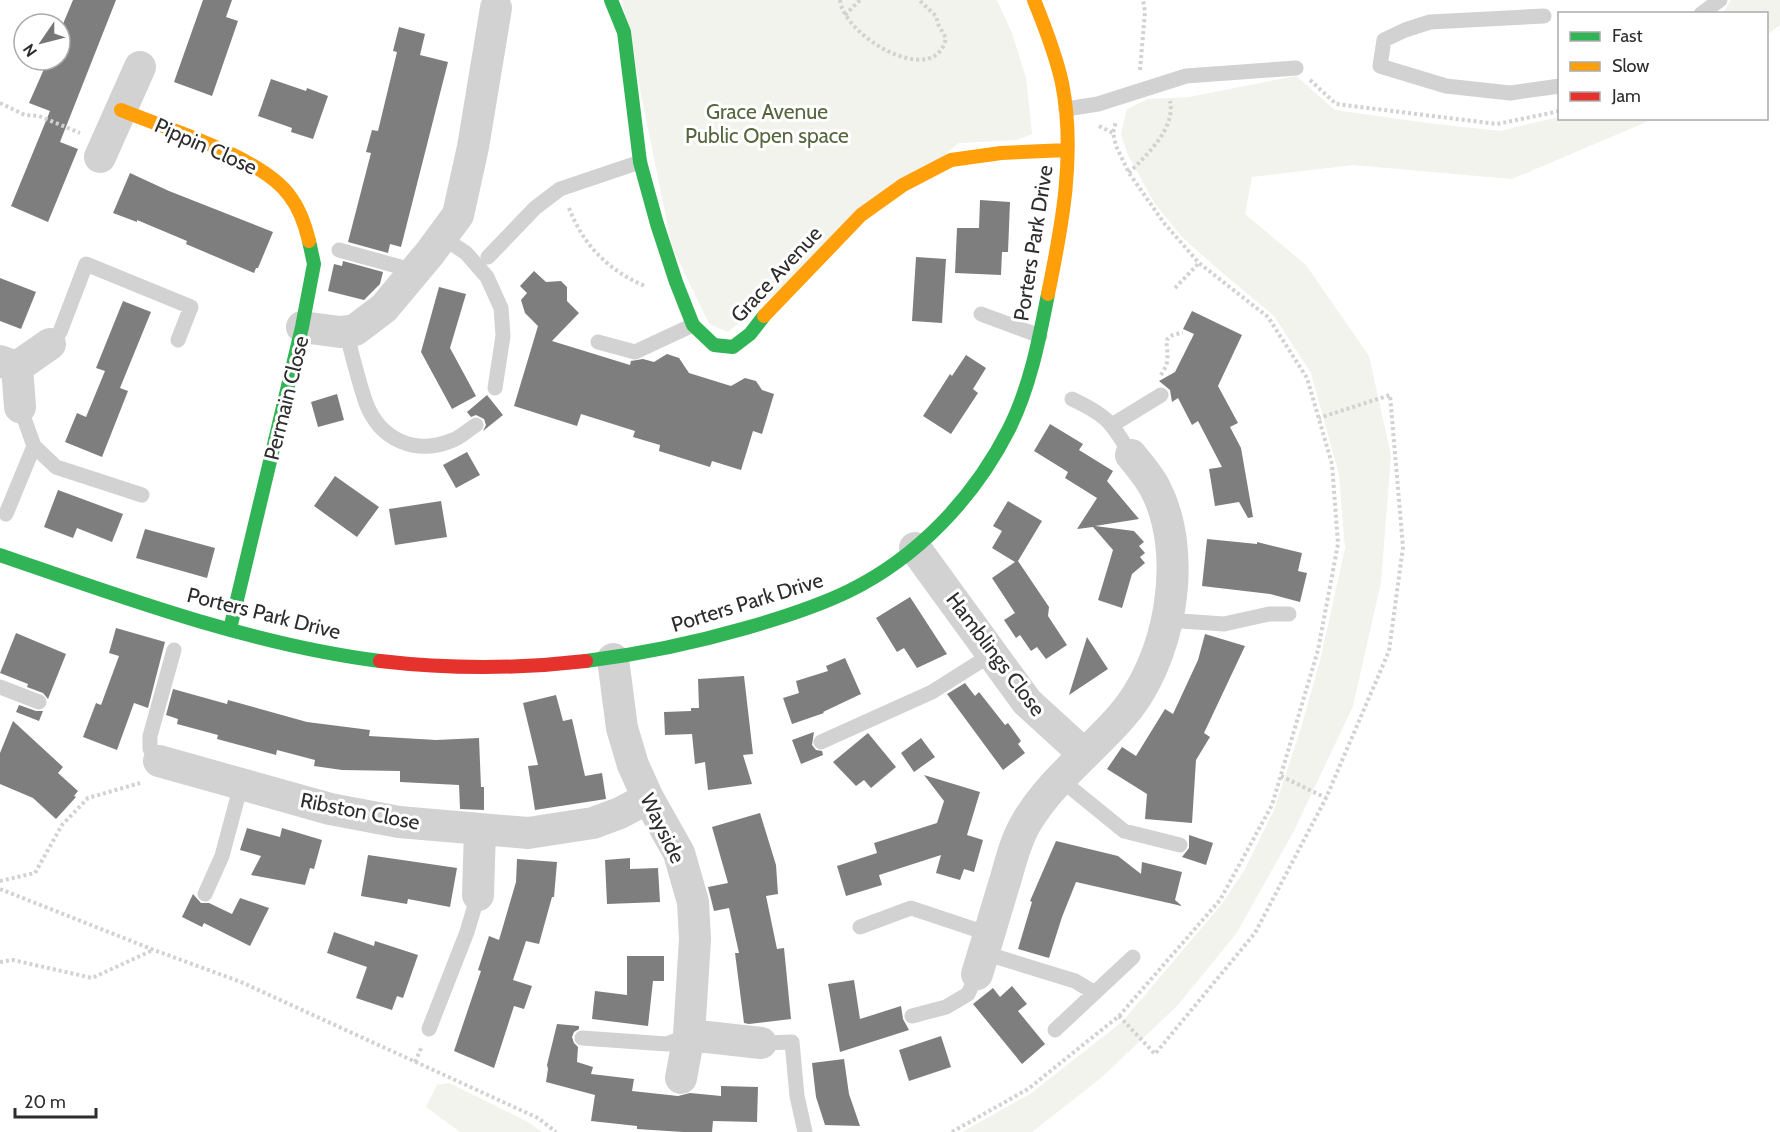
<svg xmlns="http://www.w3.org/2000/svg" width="1780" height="1132" viewBox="0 0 1780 1132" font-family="Cabin,sans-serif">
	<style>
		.green { fill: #f1f3ec }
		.building { fill: #7e7e7e }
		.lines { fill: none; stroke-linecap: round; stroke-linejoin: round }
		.path { stroke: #d2d2d2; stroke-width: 4; stroke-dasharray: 3 3; stroke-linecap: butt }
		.lane { stroke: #d2d2d2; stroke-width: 15 }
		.street { stroke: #d2d2d2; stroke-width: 32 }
		.fast { stroke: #30b455; stroke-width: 14 }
		.slow { stroke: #ff9f0a; stroke-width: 14 }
		.jam { stroke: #e5322d; stroke-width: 14 }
		.labels { text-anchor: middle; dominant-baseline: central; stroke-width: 6; stroke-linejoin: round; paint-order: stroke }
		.park-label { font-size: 21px; fill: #57663e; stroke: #fff }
		.street-label { font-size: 21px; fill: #2d2d2d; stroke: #fff }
	</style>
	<rect width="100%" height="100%" fill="#fff"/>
	<path class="green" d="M622,0H997L1012,33L1026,78L1032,134L1017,140L959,143L728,332L709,324L672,247Z
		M1731,0H1780V25L1767,35L1766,14L1723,13Z
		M1296,76L1335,110L1427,123L1500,131L1559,117L1650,119L1644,123L1512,179L1353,165L1252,177L1245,214L1306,265L1369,356L1391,455L1381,582L1353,706L1294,831L1236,934L1177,1006L1101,1078L1032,1132H962L1030,1094L1122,1022L1221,905L1244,871L1274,810L1300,731L1320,661L1345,548L1339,475L1311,373L1274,316L1213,265L1181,236L1155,204L1128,155L1121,134L1127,109L1148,99L1189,97Z
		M449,1083L528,1122L542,1132H460L426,1107L437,1085Z"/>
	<path class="building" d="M73,0H116L60,142L78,149L48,222L11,206L50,111L29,103L48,60H60V31Z
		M203,0H232L226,17L238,21L212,96L174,82Z
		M399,27L425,34L420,55L448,62L401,247L390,244L388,253L348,242L371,153L366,152L372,130L378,131L397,52L393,51Z
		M271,79L306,91L307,88L328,96L313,139L291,132L292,128L258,116Z
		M130,173L169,191L273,232L258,268H256L254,273L186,244L187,241L137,220V222L113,213Z
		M980,200L1010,202L1008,252H1002L1001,275L955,273L957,228H979Z
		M916,257L946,259L942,323L912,321Z
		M343,261L383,272L380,284L364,300L328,291L334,264L342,266Z
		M534,271L546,282L561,281L567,287V301L579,313L552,341L630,365L631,361L643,359L654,362L667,354L679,358L689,373L731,386L745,378L756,381L762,390L774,394L762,434L753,431L741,470L712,461L710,467L659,451L660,445L633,437L635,431L581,414L577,426L514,406L538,326L525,313L521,300L527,293L520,286Z
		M0,278L36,292L21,329L0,321Z
		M439,287L466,294L450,348L476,396L452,409L421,352Z
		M123,301L151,312L120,388L128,391L102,457L65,442L77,413L86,417L105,371L96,368Z
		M1192,311L1242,335L1218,386L1238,423L1230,427L1241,448L1253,517L1248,518L1239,502L1215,506L1209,469L1222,467L1198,421L1192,425L1178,398L1172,402L1170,390L1159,381L1175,372L1194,334L1183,329Z
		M966,355L986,368L973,389L978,393L951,434L923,416L950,374L952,376Z
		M337,394L344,420L318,427L311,402Z
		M487,395L503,415L483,431L486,425L484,419L476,415L471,417L467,412Z
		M1050,424L1083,444L1079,450L1113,471L1107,481L1139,519L1095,526L1134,531L1144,542L1139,546L1145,553L1140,557L1145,563L1132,574L1122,608L1098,600L1113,550L1093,527L1077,529L1097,498L1065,478L1068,472L1034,451Z
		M467,452L480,475L456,488L443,465Z
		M335,476L379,507L357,537L314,506Z
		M58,490L123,514L112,542L77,528L73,538L44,527Z
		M441,501L447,537L395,545L389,509Z
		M1008,501L1042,521L1018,561L1049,607L1048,616L1067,645L1046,659L1037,647L1031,651L1020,635L1016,638L1004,620L1015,613L992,578L1015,562L992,548L1002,531L993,526Z
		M145,529L215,548L207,578L136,558Z
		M1207,539L1257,544V542L1302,553L1298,571L1307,573L1300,602L1270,594L1202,586Z
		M910,597L947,654L917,668L904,648L897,652L876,618Z
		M116,628L165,642L148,708L134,703L117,750L83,737L96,703L101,705L119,656L109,653Z
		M16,633L66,654L48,699L43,693L27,687L28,684L0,673Z
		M1205,634L1245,646L1204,733L1210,737L1196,760L1192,823L1145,819L1147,794L1107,769L1122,747L1136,756L1165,709L1173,714L1198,660Z
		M1087,637L1108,669L1069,695Z
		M845,658L861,694L823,712L824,713L792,724L783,698L799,693L796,681L828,671L826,666Z
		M744,676L753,754L743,755L752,784L708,790L705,762L695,764L692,734L665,735L664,712L691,711V708H699L698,679Z
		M965,683L975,696L979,692L1005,725L1008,723L1021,741L1018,744L1025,753L1003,770L947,694Z
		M173,689L227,704L228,700L307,722L370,730L369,736L436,740L479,738L481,787H484V810L460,809L459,785L400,782V771L342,770L314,766L315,760L277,750L276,755L217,739L218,735L177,724L178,719L166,715Z
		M556,695L563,721L572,719L585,776L602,773L606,799L535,810L528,766L538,765L523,703Z
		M19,705L36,711H43L39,721L16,712Z
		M13,721L63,767L58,773L78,791L74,796L76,797L56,819L33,798L0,784V753Z
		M814,732L812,745L816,750L822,751L823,755L801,764L792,740Z
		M868,733L896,767L871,788L864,780L856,786L833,762Z
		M921,738L935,757L914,772L901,753Z
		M924,775L980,792L967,835L983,840L974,872L964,869L960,880L936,873L941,855L879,875L882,885L846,896L837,866L877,853L874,843L937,823L944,801Z
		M760,813L776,865L778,894L766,896L777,949L784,948L791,1019L749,1024L744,1023L735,953H739L729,908L714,911L708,887L728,883L712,827Z
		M247,828L280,837L282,828L322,840L314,869L310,868L305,885L251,875L261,856L240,850Z
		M1189,835L1213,843L1206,865L1182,857L1189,848Z
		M1056,841L1118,856L1141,874L1142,862L1182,872L1175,900L1182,906L1076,882L1062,917L1049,958L1018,949L1032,902L1030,901Z
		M368,855L457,868L450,907L408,899L407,904L361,896Z
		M630,858V869L658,868L660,902L607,904L605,860Z
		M517,859L557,862L554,897H552L539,944L526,941L513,980L532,986L524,1009L514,1006L494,1068L454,1051L481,971L478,970L489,936L499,940L516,882Z
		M193,894L201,903H209L232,914L240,898L269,908L250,946L204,923L202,927L182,917Z
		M334,932L374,946L375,941L418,955L403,998L397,996L392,1010L356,998L367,967L327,953Z
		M627,956H664V981H653L648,1026L592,1019L595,991L627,995Z
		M854,980L860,1019L901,1006L903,1019L909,1030L840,1052L828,984Z
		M1012,986L1027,1004L1018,1011L1045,1044L1022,1064L973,1004L993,988L1000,997Z
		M557,1024L579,1026V1029L574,1032L572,1037L574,1043L578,1047L577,1062L593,1067L591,1074L634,1079L632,1091L678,1096L690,1093L721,1096V1086L758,1087L757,1122L713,1121L712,1132H683L637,1129V1126L591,1121L595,1095L546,1082L548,1069L547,1065Z
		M941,1036L951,1067L909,1081L899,1050Z
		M844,1059L849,1094L860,1126L825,1125L816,1097L812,1063Z"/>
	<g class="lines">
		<path class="path" d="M840,0C844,37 935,90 946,38L938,24L936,16L919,0
			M845,15L860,0
			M1140,70L1145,12L1143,0
			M1310,80L1336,104L1497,124L1560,111
			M0,103L25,115L39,116L80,133
			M1099,126L1113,133
			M1129,173C1146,155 1176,129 1170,101
			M569,208C583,245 609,271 645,286
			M1175,288L1199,263
			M1161,375C1163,371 1167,366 1167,361C1170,344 1158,336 1183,333
			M1281,776L1326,798
			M0,881L35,873L62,825L88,798L140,783
			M0,889L154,950L241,982L538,1118L556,1132
			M0,962L13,960L92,978L153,950
			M1119,1016L1155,1054L1255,933L1326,798L1389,651L1403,547L1390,395L1319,418
			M415,1062L422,1046
			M952,1132L1028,1089L1119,1016L1220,900L1272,805L1318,650L1338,544L1332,464L1307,378L1268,317L1199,263L1164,223L1129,173L1116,146L1113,133L1116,121"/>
		<path class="lane" d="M1701,14L1720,0
			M1544,16L1430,22L1405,30L1384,40L1380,66L1446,86L1510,93L1560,86
			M1066,109L1098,104L1186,76L1296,68
			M442,237L466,253L487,277L501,308L503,336L495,388
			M339,250L415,271
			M488,257L535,208L560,189L640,162
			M981,314L1040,336
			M346,331C352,355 358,380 366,403C380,440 416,456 453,440C461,437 468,430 476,425
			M598,342L635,352L693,325
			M50,344L60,332L86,264L191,307L178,340
			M1072,399C1108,416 1111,422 1131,455
			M20,407L34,446L56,467L142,495
			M1112,425L1161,395
			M6,514L34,446
			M1167,620L1224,624L1269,614H1289
			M0,687L39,702
			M821,742L932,692L992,654
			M159,761L150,749V736L174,650
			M1060,779L1124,831L1180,845
			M205,894L222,856L241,785
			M860,927L911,908L989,934
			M984,953L1075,981L1095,993
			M912,1016L946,1007L968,994L977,974
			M429,1029L467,932L478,895
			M1055,1030L1133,957
			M582,1038L667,1044L689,1035
			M761,1043L792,1042L797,1096L805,1132"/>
		<path class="street" d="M100,157L140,67
			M302,327L340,332L355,330L384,308L430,253L458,215L473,147L496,8
			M0,361L17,367L20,407
			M17,367L50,344
			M915,548L1027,702L1084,754
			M613,659L622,728L633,765L648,798L679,853L693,902L695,939L689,1035L681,1078
			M159,761L330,809L399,822L528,833L593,823L620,813L648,798
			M478,895L480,829
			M977,974C987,942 996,910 1006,878C1011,860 1016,840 1026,823C1050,782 1089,753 1120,718C1170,663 1190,555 1155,488C1149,476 1139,465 1131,455
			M689,1035L761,1043"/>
		<path class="fast" d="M611,0L624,32L640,162L657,224L676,282L693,325L714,345L733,347L750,334L764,316
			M0,555C122,597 252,645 380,661
			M230,629L302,327L314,264L309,241
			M586,661C641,654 694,643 746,628C781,618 816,607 849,591C918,557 974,498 1009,429C1030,387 1039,340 1048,294"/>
		<path class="slow" d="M1034,0C1045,27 1056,55 1062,83C1076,153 1062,226 1048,294
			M121,110C167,129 260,156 289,195C300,209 305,224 309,241
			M764,316L861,215L903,185L951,160L1001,153L1067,150"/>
		<path class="jam" d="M380,661C449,669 518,669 586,661"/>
	</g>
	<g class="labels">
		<g class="park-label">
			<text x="767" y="111">Grace Avenue<tspan x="767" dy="24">Public Open space</tspan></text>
		</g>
		<g class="street-label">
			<text transform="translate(206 146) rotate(24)">Pippin Close</text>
			<text transform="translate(1033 243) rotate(-81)">Porters Park Drive</text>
			<text transform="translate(776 274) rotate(-47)">Grace Avenue</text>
			<text transform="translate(286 398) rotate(-76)">Permain Close</text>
			<text transform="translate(747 602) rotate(-17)">Porters Park Drive</text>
			<text transform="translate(264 613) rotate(14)">Porters Park Drive</text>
			<text transform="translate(996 654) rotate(53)">Hamblings Close</text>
			<text transform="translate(360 811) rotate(11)">Ribston Close</text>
			<text transform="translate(663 828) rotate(64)">Wayside</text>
		</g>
	</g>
	<rect x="1558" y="12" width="210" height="108" fill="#ffffff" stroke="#ababab" stroke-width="1.5"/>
	<rect x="1570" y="32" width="30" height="9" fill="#30b455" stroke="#ababab" stroke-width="1.5"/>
	<text x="1612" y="42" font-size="18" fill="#2d2d2d">Fast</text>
	<rect x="1570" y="62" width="30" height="9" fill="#ff9f0a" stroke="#ababab" stroke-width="1.5"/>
	<text x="1612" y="72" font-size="18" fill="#2d2d2d">Slow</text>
	<rect x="1570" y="92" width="30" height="9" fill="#e5322d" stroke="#ababab" stroke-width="1.5"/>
	<text x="1612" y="102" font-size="18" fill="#2d2d2d">Jam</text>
	<g transform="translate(42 42) rotate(235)"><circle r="28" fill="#ffffff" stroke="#ababab" stroke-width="1.5"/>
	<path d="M0-4.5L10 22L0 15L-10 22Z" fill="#767676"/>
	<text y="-9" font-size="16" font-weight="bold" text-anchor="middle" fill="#2d2d2d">N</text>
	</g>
	<path d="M15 1108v9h81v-9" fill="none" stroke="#2d2d2d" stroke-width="3"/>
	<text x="24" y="1108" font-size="18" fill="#2d2d2d" stroke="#ffffff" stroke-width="4.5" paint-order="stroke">20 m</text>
</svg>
